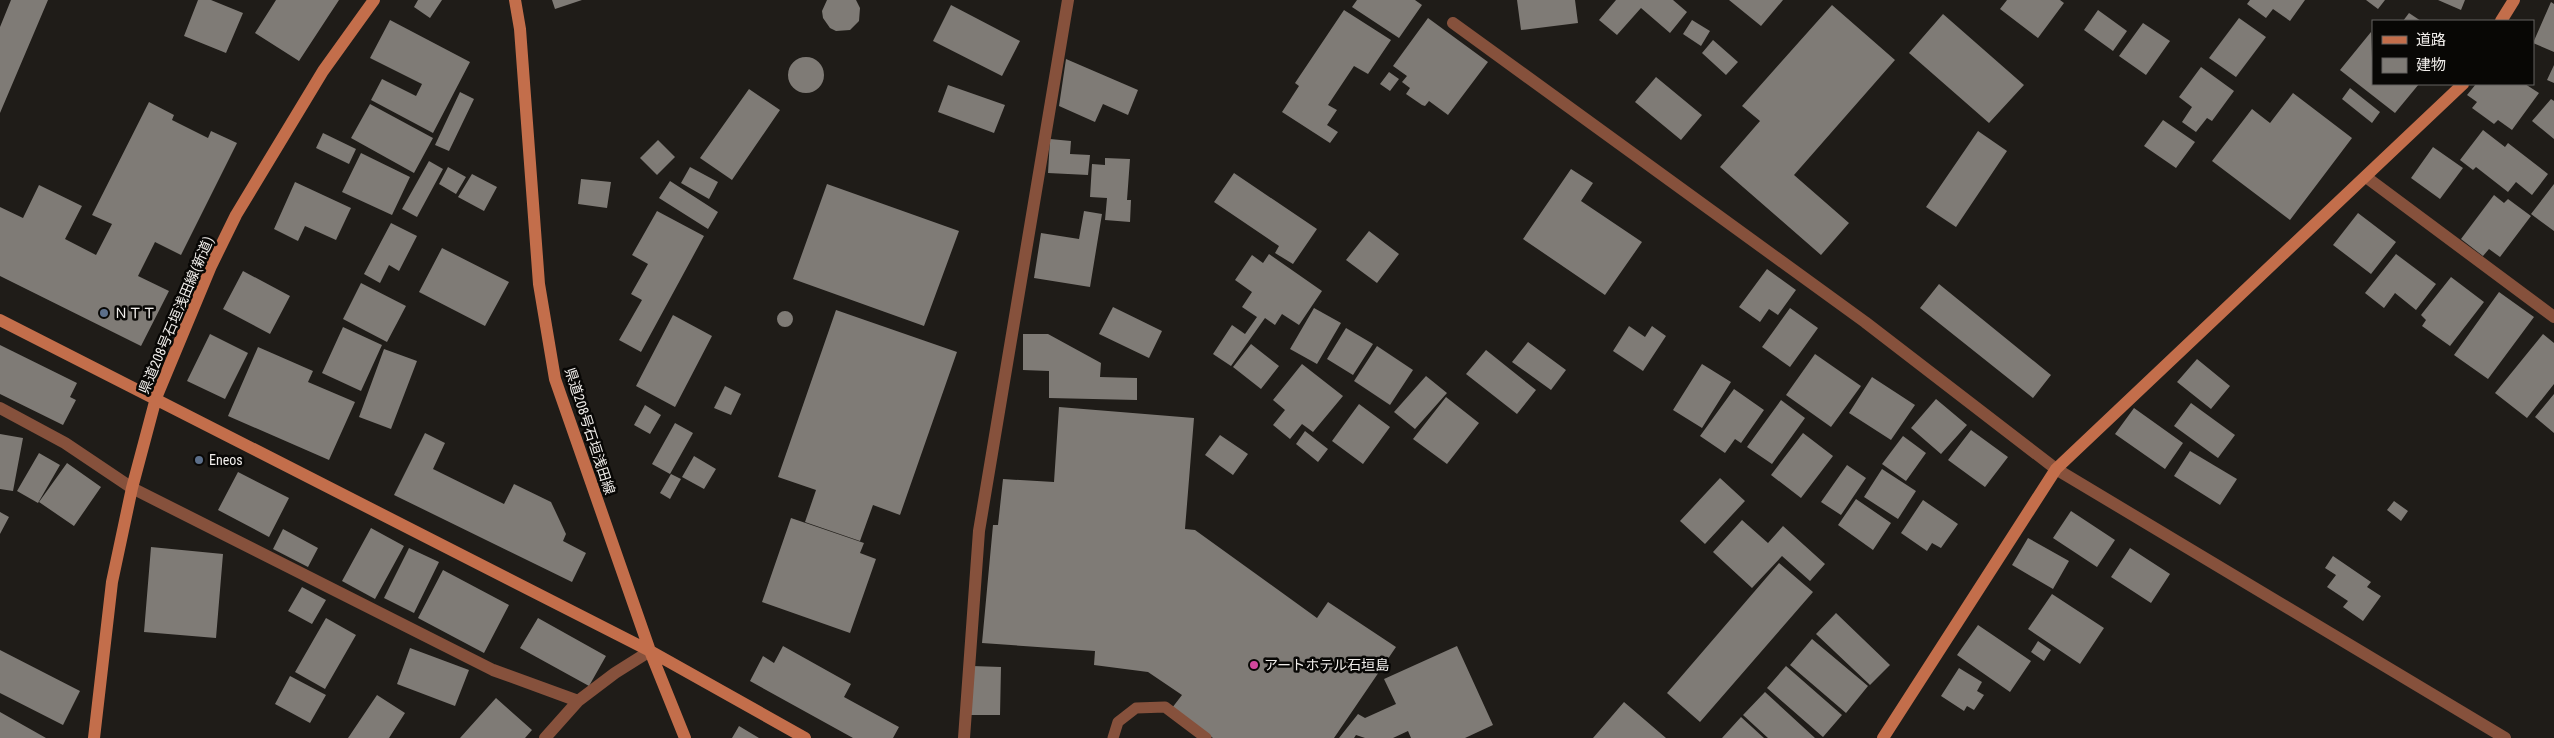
<svg xmlns="http://www.w3.org/2000/svg" width="2554" height="738" viewBox="0 0 2554 738" font-family="'Roboto Condensed','Noto Sans JP',sans-serif">
	<style>
		.building { fill: #7f7b76 }
		.lines { fill: none; stroke-linecap: round; stroke-linejoin: round }
		.lane { stroke: #86513c; stroke-width: 11 }
		.street { stroke: #86513c; stroke-width: 12 }
		.secondary { stroke: #c36e4b; stroke-width: 12 }
		.service-dot { fill: #5c6f8a; stroke: #080705; stroke-width: 2 }
		.hotel-dot { fill: #d1479c; stroke: #080705; stroke-width: 2 }
		.labels { text-anchor: middle; dominant-baseline: central; stroke-width: 5; stroke-linejoin: round; paint-order: stroke }
		.poi-label { font-size: 14px; fill: #f1eeeb; stroke: #080705; text-anchor: start }
		.street-label { font-size: 14px; fill: #f1eeeb; stroke: #080705 }
	</style>
	<rect width="100%" height="100%" fill="#1f1c18"/>
	<path class="building" d="M11,0H48L0,113V27Z
		M198,0H211L243,13L226,53L184,36Z
		M276,0H339L299,61L255,33Z
		M418,0H442L430,18L414,7Z
		M552,0H582L555,9Z
		M827,0H856L860,8L859,21L850,30L836,31L830,28L823,18L822,11Z
		M1357,0H1415L1422,5L1399,38L1352,7Z
		M1517,0H1575L1578,23L1521,30Z
		M1616,0H1673L1687,12L1670,33L1641,8L1617,35L1599,20Z
		M1729,0H1783L1761,26Z
		M2007,0H2060L2064,3L2038,38L2000,9Z
		M2250,0H2305L2290,21L2273,9L2266,18L2247,4Z
		M2366,0H2385L2378,9Z
		M2438,0H2465L2461,10Z
		M2551,2L2554,4V52L2533,43Z
		M951,5L1020,41L1002,76L933,41Z
		M1832,5L1895,60L1794,175L1849,223L1821,255L1720,167L1760,121L1742,106Z
		M1344,10L1391,40L1368,74L1354,66L1328,105L1337,110L1327,125L1338,132L1330,143L1282,112L1299,86L1295,83Z
		M2098,10L2127,31L2113,51L2084,30Z
		M2409,13L2421,21H2403Z
		M1943,14L2024,85L1989,123L1909,53Z
		M1428,18L1488,62L1448,115L1429,101L1425,106L1422,105L1406,94L1410,88L1402,82L1407,76L1393,66Z
		M2239,18L2266,37L2236,77L2209,58Z
		M390,20L470,62L433,133L371,100L382,79L416,96L422,84L370,58Z
		M1692,20L1710,31L1701,46L1683,34Z
		M2143,23L2170,41L2146,75L2119,56Z
		M2371,32L2373,84H2419L2395,113L2340,70Z
		M1713,40L1738,62L1726,75L1702,53Z
		M788 75a18 18 0 1 1 36 0a18 18 0 1 1-36 0Z
		M1066,59L1138,90L1128,115L1103,104L1095,122L1059,106Z
		M2554,65V83L2547,80Z
		M2201,67L2234,91L2212,121L2207,118L2196,132L2182,122L2192,107L2179,97Z
		M1389,72L1399,79L1390,91L1380,84Z
		M1656,77L1702,115L1681,140L1635,102Z
		M2476,84H2525L2539,93L2512,130L2498,120L2494,124L2472,108L2477,102L2467,95Z
		M948,85L1005,105L994,133L938,112Z
		M2350,88L2380,112L2372,123L2342,99Z
		M749,89L780,110L732,180L700,158Z
		M460,92L474,99L449,151L435,145Z
		M2293,93L2352,138L2290,220L2212,161L2252,109L2270,123Z
		M2551,99L2554,101V139L2532,121Z
		M149,102L174,115L172,120L208,138L211,131L237,143L181,255L155,242L138,276L169,291L141,346L0,276V207L23,218L39,185L82,206L65,239L96,255L112,224L92,215Z
		M370,104L433,138L414,173L351,138Z
		M2163,120L2195,142L2176,168L2144,146Z
		M2483,130L2505,147L2508,143L2548,174L2532,195L2516,182L2508,192L2476,167L2473,170L2460,160Z
		M1978,131L2007,151L1956,227L1926,207Z
		M323,133L356,149L349,164L316,148Z
		M1050,139L1071,141L1070,154L1090,155L1088,175L1048,173Z
		M658,140L675,157L657,175L640,158Z
		M2433,147L2463,168L2440,199L2411,178Z
		M361,153L410,177L392,215L342,192Z
		M1105,158L1130,159L1127,200H1131L1130,222L1105,220L1107,198L1090,197L1092,164L1105,165Z
		M429,161L443,169L417,217L402,209Z
		M448,167L466,177L456,194L439,184Z
		M690,167L718,182L709,199L681,183Z
		M1571,169L1593,183L1581,201L1642,242L1605,295L1523,239Z
		M1234,173L1317,229L1293,264L1275,253L1279,246L1214,202Z
		M472,174L497,187L484,211L458,197Z
		M581,179L611,182L607,208L578,204Z
		M670,181L718,212L708,229L659,198Z
		M295,182L351,208L336,240L305,226L298,241L274,229Z
		M827,184L959,231L924,326L793,279Z
		M2554,184V231L2531,214Z
		M2494,195L2504,203L2508,199L2531,216L2500,257L2489,249L2483,256L2461,239Z
		M657,211L704,236L641,352L619,340L642,300L631,294L648,264L632,255Z
		M1084,211L1102,214L1090,287L1034,278L1041,233L1079,239Z
		M2358,213L2396,242L2371,274L2333,245Z
		M391,223L417,236L399,271L389,265L380,283L364,274Z
		M1369,231L1399,254L1377,283L1346,260Z
		M442,248L509,282L485,326L419,292Z
		M1269,254L1322,291L1299,325L1282,314L1275,325L1265,318L1231,366L1213,354L1232,325L1245,334L1257,317L1242,307L1252,292L1235,280L1252,255L1263,263Z
		M2396,254L2436,284L2416,310L2395,293L2384,308L2365,293Z
		M1767,269L1796,290L1778,315L1769,309L1760,322L1739,307Z
		M243,271L290,296L270,334L223,309Z
		M2451,277L2484,302L2450,346L2422,326L2426,320L2421,315Z
		M361,283L406,306L387,342L343,319Z
		M1939,284L2051,375L2033,398L1920,308Z
		M2499,292L2534,317L2488,379L2454,355Z
		M1113,307L1162,331L1149,358L1099,334Z
		M1314,308L1341,323L1317,364L1290,349Z
		M1790,308L1818,328L1790,367L1762,347Z
		M836,310L957,352L900,515L873,505L860,541L805,522L816,490L778,477Z
		M777 319a8 8 0 1 1 16 0a8 8 0 1 1-16 0Z
		M673,315L712,336L675,407L636,386Z
		M1629,326L1645,337L1652,326L1666,336L1643,371L1613,351Z
		M343,327L382,345L361,391L322,373Z
		M1346,328L1373,344L1353,375L1327,359Z
		M210,334L248,353L225,399L187,381Z
		M1023,334H1048L1101,363L1100,377L1137,378V400L1049,398V371L1023,370Z
		M2543,334L2554,343V384L2527,418L2495,393Z
		M1528,342L1566,370L1551,390L1512,362Z
		M1251,344L1279,366L1261,389L1233,367Z
		M0,345L77,383L70,397L76,400L63,425L0,394Z
		M1377,346L1413,370L1390,405L1354,381Z
		M258,347L313,371L308,382L355,402L329,460L228,416Z
		M384,349L417,361L391,429L359,417Z
		M1486,350L1536,390L1517,414L1466,374Z
		M1815,354L1861,386L1831,427L1786,395Z
		M2197,359L2230,386L2211,409L2177,382Z
		M1302,364L1343,396L1313,432L1302,424L1290,439L1273,425L1285,410L1273,400Z
		M1702,364L1731,382L1702,428L1673,410Z
		M1426,376L1447,393L1415,429L1394,412Z
		M1872,377L1915,405L1891,440L1849,413Z
		M725,386L741,394L731,415L714,408Z
		M1734,389L1764,410L1741,443L1735,439L1725,453L1700,436Z
		M2554,394V433L2535,417Z
		M1446,397L1479,423L1447,464L1413,439Z
		M1936,399L1967,425L1941,454L1911,428Z
		M1781,400L1805,418L1772,464L1747,447Z
		M2191,403L2235,435L2218,458L2174,426Z
		M1359,404L1390,427L1363,464L1332,441Z
		M645,405L661,415L650,434L634,425Z
		M1059,407L1194,418L1185,529L1195,530L1317,618L1328,602L1396,647L1334,738H1213L1172,708L1182,695L1148,672L1094,665L1095,651L982,643L993,525H998L1003,479L1054,482Z
		M2134,408L2183,443L2165,469L2115,434Z
		M675,423L693,433L670,474L652,464Z
		M1971,430L2008,457L1985,487L1948,460Z
		M1305,431L1328,449L1318,462L1296,444Z
		M425,433L445,443L433,469L504,504L514,484L551,502L566,534L563,541L586,553L572,582L394,495Z
		M1803,433L1833,456L1801,498L1771,475Z
		M0,434L23,438L13,491L0,489Z
		M1220,435L1248,454L1233,475L1205,455Z
		M1903,436L1926,453L1906,481L1882,464Z
		M2190,451L2237,479L2220,505L2174,476Z
		M39,453L60,465L38,503L17,491Z
		M694,456L716,469L704,489L682,477Z
		M67,463L101,487L74,526L39,502Z
		M1847,465L1866,478L1841,515L1821,502Z
		M1882,469L1916,491L1898,519L1864,497Z
		M238,472L289,498L269,537L218,510Z
		M671,474L681,479L670,499L660,493Z
		M1720,478L1745,501L1705,544L1680,521Z
		M1856,499L1891,523L1873,550L1838,525Z
		M1923,500L1958,524L1941,548L1932,543L1927,551L1901,533Z
		M2394,501L2408,511L2401,521L2387,510Z
		M2071,511L2115,540L2097,567L2053,538Z
		M0,512L9,517L0,534Z
		M791,518L864,543L860,553L876,559L850,633L762,602Z
		M1742,520L1768,543L1783,526L1825,564L1810,581L1782,556L1752,588L1713,552Z
		M371,528L404,546L375,599L342,581Z
		M283,529L318,548L308,567L273,549Z
		M2028,538L2069,561L2053,589L2012,565Z
		M151,547L223,554L216,638L144,632Z
		M409,548L439,562L414,613L384,598Z
		M2130,548L2170,574L2151,603L2111,577Z
		M2333,556L2371,582L2367,587L2381,596L2363,621L2343,607L2348,601L2327,587L2336,575L2325,568Z
		M1779,563L1813,592L1700,722L1667,693Z
		M443,570L509,605L484,653L418,618Z
		M302,587L326,600L312,624L288,611Z
		M2052,594L2104,628L2080,664L2028,629Z
		M1836,613L1890,665L1870,685L1816,634Z
		M326,618L356,635L325,689L295,672Z
		M538,618L606,656L589,686L520,648Z
		M1978,625L2031,661L2010,692L1957,655Z
		M1812,639L1868,686L1846,713L1790,665Z
		M2038,641L2051,650L2044,661L2031,652Z
		M783,646L851,684L844,697L899,727L893,738H853L750,681L763,656L774,663Z
		M1457,646L1493,725L1465,738H1411L1408,731L1393,738H1365L1356,735L1354,738H1339L1358,714L1365,718L1396,704L1384,679Z
		M410,648L469,670L455,706L397,684Z
		M0,650L80,691L63,725L0,693Z
		M972,666L1001,667L1000,715H971Z
		M1786,666L1842,715L1823,737L1767,688Z
		M1959,668L1982,682L1977,691L1984,695L1974,710L1967,706L1964,711L1941,696Z
		M290,676L326,695L310,723L275,704Z
		M1765,692L1815,738H1768L1743,715Z
		M377,695L405,713L389,738H348Z
		M496,698L532,730L525,738H460Z
		M1624,702L1666,738H1593Z
		M0,712L46,738H0Z
		M1741,717L1764,738H1722Z
		M739,726L759,738H732Z"/>
	<g class="lines">
		<path class="lane" d="M1113,738L1118,722L1136,708L1165,707L1206,738"/>
		<path class="street" d="M1453,23L1865,322L2056,469L2505,738
			M2366,177L2554,317
			M0,408L65,443L132,488L493,670L578,701
			M545,738L578,701L615,673L650,651
			M964,738L979,531L1068,0"/>
		<path class="secondary" d="M515,0L520,29L539,284L555,379L650,651L685,738
			M2501,21L2514,0
			M0,320L650,651L805,738
			M94,738L112,582L132,488L156,398L211,266L236,215L323,71L374,0
			M1883,738L2056,469L2463,84"/>
	</g>
	<g class="service-dot">
		<circle cx="104" cy="313" r="5"/>
		<circle cx="199" cy="460" r="5"/>
	</g>
	<circle class="hotel-dot" cx="1254" cy="665" r="5"/>
	<g class="labels">
		<g class="poi-label">
			<text x="114" y="313">ＮＴＴ</text>
			<text x="209" y="460">Eneos</text>
			<text x="1264" y="665">アートホテル石垣島</text>
		</g>
		<g class="street-label">
			<text transform="translate(176 315) rotate(-67)">県道208号石垣浅田線(新道)</text>
			<text transform="translate(590 431) rotate(72)">県道208号石垣浅田線</text>
		</g>
	</g>
	<rect x="2372" y="20" width="162" height="65" fill="#080705" stroke="#656361"/>
	<rect x="2382" y="36" width="25" height="8" fill="#c36e4b" stroke="#656361"/>
	<text x="2416" y="45" font-size="15" fill="#f1eeeb">道路</text>
	<rect x="2382" y="58" width="25" height="15" fill="#7f7b76" stroke="#656361"/>
	<text x="2416" y="70" font-size="15" fill="#f1eeeb">建物</text>
</svg>
